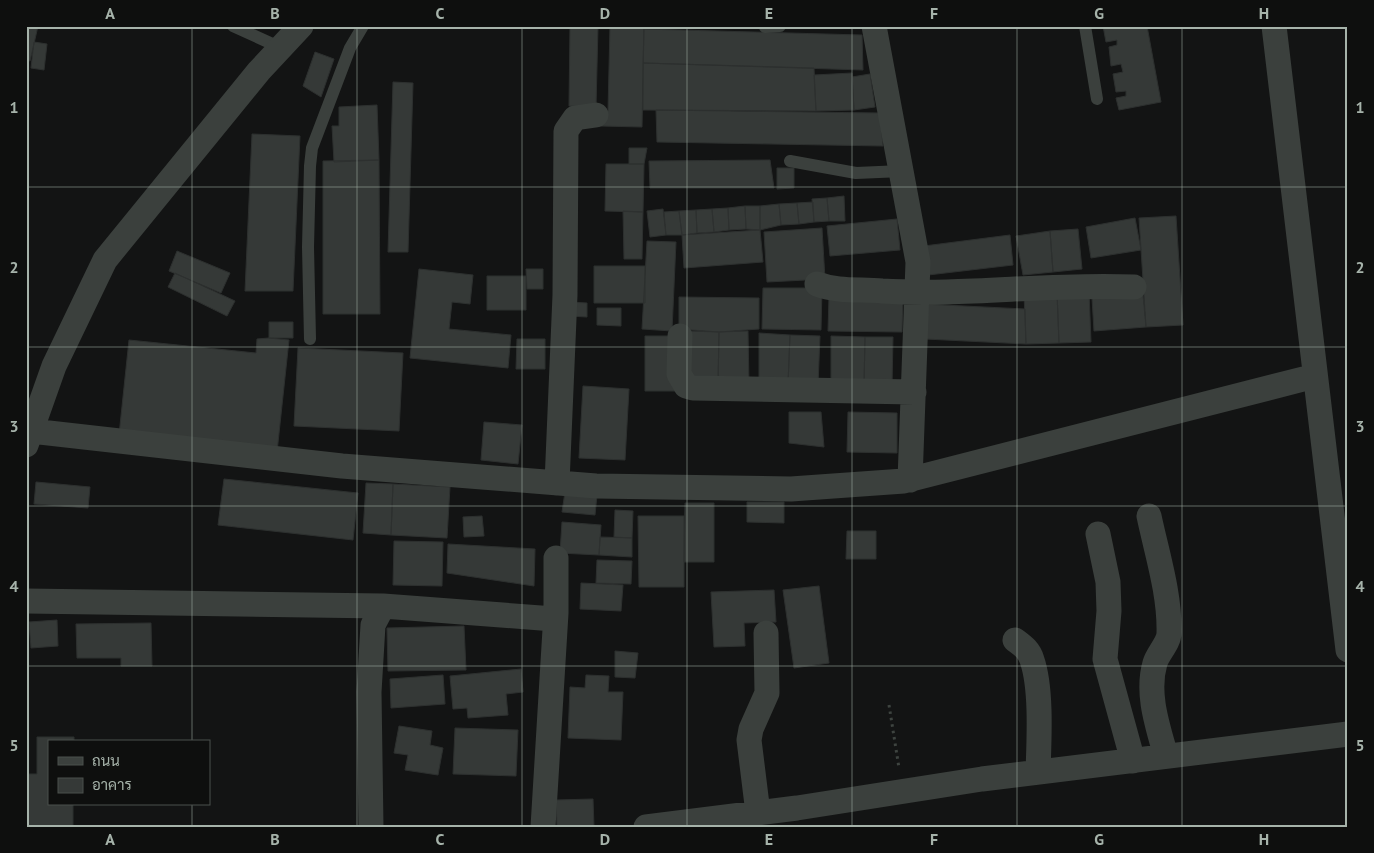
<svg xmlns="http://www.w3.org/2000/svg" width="1374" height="853" viewBox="0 0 1374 853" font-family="'PT Sans',Sarabun,sans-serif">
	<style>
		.building { fill: #353937; stroke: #2d302f }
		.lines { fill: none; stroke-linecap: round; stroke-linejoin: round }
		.path { stroke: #3e4440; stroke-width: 3; stroke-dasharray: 2.5 4; stroke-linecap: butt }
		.lane { stroke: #3b403d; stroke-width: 12 }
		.street { stroke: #3b403d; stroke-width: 25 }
		.grid { fill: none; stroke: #a6b3aa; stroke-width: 1; stroke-opacity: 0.55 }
		.neatline { fill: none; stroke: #a6b3aa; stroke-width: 2 }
		.grid-label { font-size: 16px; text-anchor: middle; font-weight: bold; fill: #a6b3aa }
	</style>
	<rect width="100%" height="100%" fill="#131414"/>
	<path class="building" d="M26,26H38L30,61L26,60Z
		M570,26H598L596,107L569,106Z
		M610,26H644L642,127L601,126L602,111H608Z
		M1103,26H1147L1161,102L1119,110L1116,98L1126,96V91L1116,92L1113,74L1123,72L1121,64L1111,66L1109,47L1117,45V40L1106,42Z
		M644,29L862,35L863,70L643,63Z
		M34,42L47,44L44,70L31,68Z
		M315,52L334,59L321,97L303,86Z
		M643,63L814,68L816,111L643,110Z
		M852,73L854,110L816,111L814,75Z
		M870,74L875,107L854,110L852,77Z
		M393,82L413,83L408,252H388Z
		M377,105L379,160L334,162L332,126H339V107Z
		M656,110L880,113L883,146L657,142Z
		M252,134L300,136L293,291H245Z
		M629,148H647L644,164H629Z
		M379,160L380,314H323V161Z
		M770,160L774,188H650L649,161Z
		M606,164H644L643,212L605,211Z
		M777,168H794V188L777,189Z
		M844,196L845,221H829L827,198Z
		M827,198L829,221L814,222L812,199Z
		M813,202L814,222L799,224L797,203Z
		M797,203L799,224L781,225L779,204Z
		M779,204L781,225L760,230V206Z
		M745,206L746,229L729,230L728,208Z
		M745,206H760V230L746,229Z
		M728,208L729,230L714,232L712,209Z
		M663,209L666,235L650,237L647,211Z
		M712,209L714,232L697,233L696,210Z
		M696,210L697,233L682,235L679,211Z
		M623,211L643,212L642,259H624Z
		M679,211L682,235H666L664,212Z
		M1176,216L1183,325L1146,327L1139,218Z
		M1135,218L1141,250L1091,258L1086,227Z
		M897,219L900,250L830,256L827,226Z
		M822,228L825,279L767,282L764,232Z
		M1078,229L1082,269L1053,272L1050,231Z
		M760,230L763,262L684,268L682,235Z
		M1050,231L1053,272L1023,275L1016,236Z
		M1010,235L1013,265L928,275L924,246Z
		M647,241L676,242L672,331L642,329Z
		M177,251L230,273L221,293L169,271Z
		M594,266H645V303H594Z
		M419,269L473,275L470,304L452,302L449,329L511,335L508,368L410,358Z
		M526,269H543V289H527Z
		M175,273L235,301L227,316L168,287Z
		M487,276H526V310H487Z
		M763,288H822L821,330L762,329Z
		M1089,291L1091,342L1059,343L1057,292Z
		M1057,292L1059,343L1026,344L1024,293Z
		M1143,295L1146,327L1094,331L1092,298Z
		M679,297L759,298V329L719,332L679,329Z
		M829,297H903L902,332L828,331Z
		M569,302L587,303V317L569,316Z
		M923,304L1025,309L1026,344L925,339Z
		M597,308H621V326L597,325Z
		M269,322H293V338H269Z
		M688,331L719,332L718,385H687Z
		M748,331L749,386L718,385L719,332Z
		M759,333L790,335L788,384L759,382Z
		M790,335L820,336L818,385L788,384Z
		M645,336H675V391H645Z
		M831,336L865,337L864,386H831Z
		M865,337H893L892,386H864Z
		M269,338L289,340L277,452L119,435L129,340L256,353L257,339Z
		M517,339H545V369H516Z
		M298,348L403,353L399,431L294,426Z
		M583,386L629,389L625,460L579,458Z
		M789,412H821L824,447L789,443Z
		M848,412L897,413V453L847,452Z
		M484,422L522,425L518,464L481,460Z
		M224,479L358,493L353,540L218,525Z
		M36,482L90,487L88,508L34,504Z
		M366,483L393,484L391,535L363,533Z
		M393,484L450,487L447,538L391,535Z
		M565,492L597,495L595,515L562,512Z
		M747,502H784V523L747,522Z
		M685,503H714V562H684Z
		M615,510L633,511L632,538L614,537Z
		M482,516L484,536L464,537L463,517Z
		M638,516H684V587H639Z
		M562,522L601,525L599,555L560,553Z
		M847,531H876V559H846Z
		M600,537L632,538V557L599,555Z
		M394,541L443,542L442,586L393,585Z
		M448,544L535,549L534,586L447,573Z
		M597,560L632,561L631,584L596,583Z
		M581,583L623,585L621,611L580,609Z
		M819,586L829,663L794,668L783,590Z
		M774,590L776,622L744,623L745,646L714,647L711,592Z
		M57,620L58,646L31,648L29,622Z
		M151,623L152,666H121V658H77L76,624Z
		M464,626L466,670L388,671L387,628Z
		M615,651L638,653L635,678L615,677Z
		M521,669L523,692L506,694L508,715L468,718L467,708L453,709L450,676Z
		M443,675L445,704L391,708L390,679Z
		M586,675L609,676L608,692H623L621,740L568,738L570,687L585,688Z
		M399,726L432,731L430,745L443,748L438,775L405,770L408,755L394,753Z
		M455,728L518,730L516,776L453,774Z
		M37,737H74V742H49V804H73V827H26V774H37Z
		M593,799L594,827H557L556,800Z"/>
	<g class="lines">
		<path class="path" d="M889,705L899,768"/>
		<path class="lane" d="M233,26L279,47
			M1085,26L1097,99
			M765,27L780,26
			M790,161L856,173L902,171
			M310,339L308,247L310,166L312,148L350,48L363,26"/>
		<path class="street" d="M874,26L918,262L910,480
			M1274,26L1348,650
			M817,284C838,292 860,289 882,291C966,296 1049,283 1134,287
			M680,336L679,374L686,386L693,388L914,392
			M31,431L342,466L596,486L791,489L904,481L1315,376
			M26,445L54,366L105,260L259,71L301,26
			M557,483L565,295L566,131L575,118L596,115
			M1149,516C1157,554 1170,594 1169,633C1169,643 1158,653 1155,663C1146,694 1158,727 1166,756
			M1098,534L1108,582L1109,611L1105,659L1133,761
			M26,601L383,606L554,619
			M1015,640C1023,646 1029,650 1032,660C1042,689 1039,741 1038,772
			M758,813L749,740L751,729L767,693L766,633
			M371,827L369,692L373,625L383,606
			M543,827L556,613V558
			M646,827L797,808L982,779L1348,734"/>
	</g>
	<path class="grid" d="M192,26V742M357,26V827M522,26V827M687,26V827M852,26V827M1017,26V827M1182,26V827M26,187H1348M26,347H1348M26,506H1348M26,666H1348M192,804V827"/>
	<rect width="1374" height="853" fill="none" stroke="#0e0f0e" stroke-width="55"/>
	<rect x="48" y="740" width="162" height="65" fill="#0e0f0e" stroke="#4b514c"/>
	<rect x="58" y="757" width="25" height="8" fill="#3b403d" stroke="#4b514c"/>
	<text x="92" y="766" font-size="15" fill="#a6b3aa">ถนน</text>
	<rect x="58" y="778" width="25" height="15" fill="#353937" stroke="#4b514c"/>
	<text x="92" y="790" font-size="15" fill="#a6b3aa">อาคาร</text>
	<rect x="28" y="28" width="1318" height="798" class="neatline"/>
	<g class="grid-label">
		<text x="110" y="19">A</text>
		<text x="275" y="19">B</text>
		<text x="440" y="19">C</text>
		<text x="605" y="19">D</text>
		<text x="769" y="19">E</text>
		<text x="934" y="19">F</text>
		<text x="1099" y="19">G</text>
		<text x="1264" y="19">H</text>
		<text x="14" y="113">1</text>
		<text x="1360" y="113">1</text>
		<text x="14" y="273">2</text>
		<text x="1360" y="273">2</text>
		<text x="14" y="432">3</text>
		<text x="1360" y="432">3</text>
		<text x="14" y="592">4</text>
		<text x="1360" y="592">4</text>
		<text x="14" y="751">5</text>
		<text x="1360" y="751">5</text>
		<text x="110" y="845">A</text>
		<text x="275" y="845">B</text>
		<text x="440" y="845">C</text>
		<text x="605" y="845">D</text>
		<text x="769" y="845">E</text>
		<text x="934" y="845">F</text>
		<text x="1099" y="845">G</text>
		<text x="1264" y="845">H</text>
	</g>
</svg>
